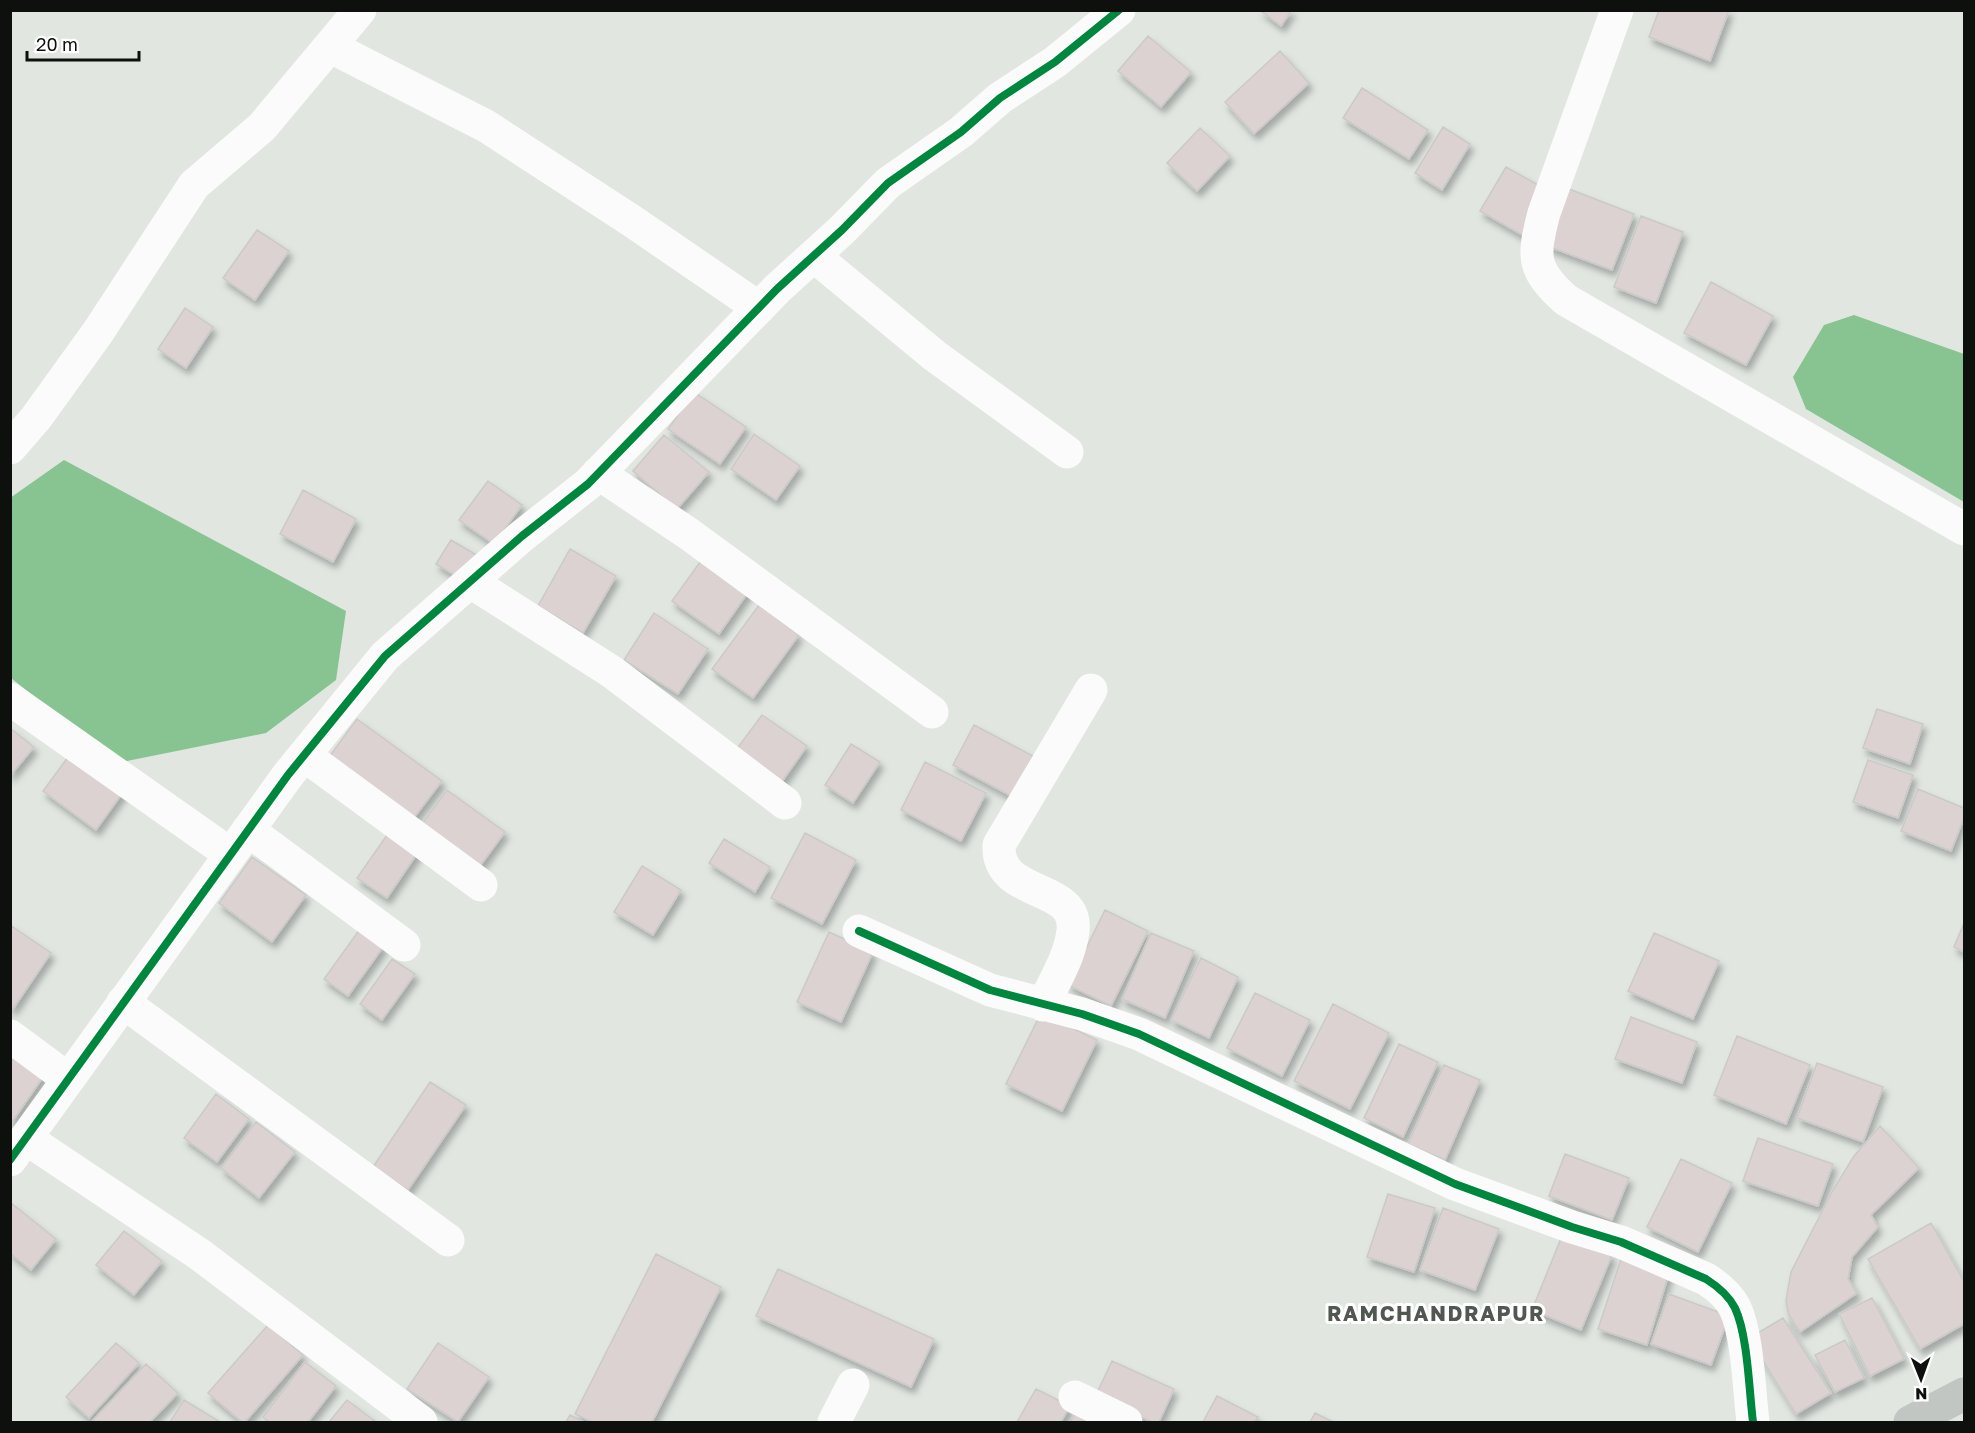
<svg xmlns="http://www.w3.org/2000/svg" width="1975" height="1433" viewBox="0 0 1975 1433" font-family="'Golos Text',sans-serif">
	<style>
		.water { fill: #88c492 }
		.building { fill: #dcd2d2; stroke: #cacac9; stroke-width: 1.5; filter: url(#shadow) }
		.lines { fill: none; stroke-linecap: round; stroke-linejoin: round }
		.minor { stroke: #fafbfa; stroke-width: 33 }
		.major { stroke: #c1c6c2; stroke-width: 33 }
		.cycleway-casing { stroke: #fff; stroke-width: 11 }
		.cycleway { stroke: #00873e; stroke-width: 8 }
		.labels { text-anchor: middle; dominant-baseline: central; stroke-width: 6; stroke-linejoin: round; paint-order: stroke }
		.district-label { font-size: 21px; font-weight: bold; letter-spacing: 1.5px; fill: #515751; stroke: #fff }
	</style>
	<defs>
		<filter id="shadow"><feDropShadow dx="3.5" dy="6" stdDeviation="3" flood-color="#0004"/></filter>
	</defs>
	<rect width="100%" height="100%" fill="#e1e6e1"/>
	<path class="water" d="M1854,315L1964,354V502L1806,409L1793,377L1824,325Z
		M64,460L346,611L336,680L266,733L117,763L11,678L10,498Z"/>
	<path class="building" d="M1260,10H1292L1281,26Z
		M1659,10H1729L1710,61L1649,37Z
		M1148,36L1191,72L1161,107L1118,71Z
		M1280,51L1309,83L1254,134L1225,102Z
		M1362,88L1428,130L1409,159L1343,118Z
		M1443,127L1470,144L1442,190L1415,173Z
		M1200,128L1230,156L1197,191L1167,163Z
		M1506,167L1549,191L1524,236L1480,211Z
		M1569,189L1634,214L1612,270L1547,246Z
		M1641,216L1683,232L1656,303L1614,287Z
		M257,230L289,251L255,300L223,278Z
		M1711,282L1773,316L1746,365L1684,333Z
		M185,308L213,327L186,368L158,349Z
		M694,392L746,427L720,464L668,429Z
		M754,434L800,466L776,500L731,469Z
		M664,435L709,472L677,509L633,471Z
		M488,481L522,505L494,544L459,520Z
		M303,490L356,519L333,562L280,534Z
		M451,540L480,557L465,581L436,564Z
		M570,549L616,576L583,633L538,606Z
		M708,551L754,584L719,634L672,601Z
		M759,605L799,635L753,698L712,669Z
		M654,613L708,649L678,694L624,660Z
		M1877,709L1923,724L1910,764L1863,748Z
		M762,715L807,746L776,790L730,758Z
		M357,719L442,781L413,819L329,757Z
		M974,725L1033,756L1011,796L953,765Z
		M10,728L34,747L10,776Z
		M851,744L880,762L853,803L825,785Z
		M71,753L124,791L96,830L43,791Z
		M1868,760L1913,775L1898,818L1853,802Z
		M925,762L986,793L961,841L901,810Z
		M1918,789L1964,808V818L1951,851L1901,831Z
		M447,790L505,832L480,866L422,824Z
		M394,825L423,845L387,898L357,878Z
		M805,833L856,860L822,924L771,898Z
		M724,839L770,867L755,892L709,863Z
		M252,857L306,895L272,942L219,903Z
		M642,866L681,890L653,935L614,912Z
		M1105,910L1148,931L1111,1006L1068,985Z
		M1964,923V952L1954,947Z
		M10,925L51,953L13,1009L10,1007Z
		M360,929L384,946L348,996L324,979Z
		M829,932L873,952L841,1022L797,1002Z
		M1151,933L1194,951L1165,1018L1122,999Z
		M1654,933L1719,961L1693,1019L1628,991Z
		M1201,958L1238,977L1209,1038L1171,1020Z
		M392,959L415,974L382,1020L360,1004Z
		M1255,993L1310,1020L1282,1076L1227,1048Z
		M1333,1004L1389,1033L1350,1109L1294,1081Z
		M1041,1013L1097,1040L1062,1111L1006,1084Z
		M1631,1017L1697,1042L1682,1083L1615,1059Z
		M1737,1036L1810,1065L1786,1124L1714,1095Z
		M10,1044L48,1070L12,1122L10,1121Z
		M1399,1044L1438,1062L1403,1137L1364,1118Z
		M1817,1063L1883,1087L1863,1142L1797,1118Z
		M1444,1065L1480,1080L1445,1160L1408,1144Z
		M430,1082L466,1105L408,1190L373,1167Z
		M216,1094L249,1119L217,1162L184,1138Z
		M256,1122L295,1152L259,1198L221,1168Z
		M1880,1126L1919,1168L1871,1215L1878,1227L1852,1257L1848,1279L1857,1293L1800,1332L1789,1315L1786,1301L1791,1272L1833,1190L1854,1156Z
		M1758,1138L1833,1164L1818,1206L1743,1181Z
		M1565,1154L1629,1178L1612,1220L1549,1196Z
		M1681,1159L1732,1183L1698,1252L1647,1227Z
		M1388,1194L1435,1208L1414,1272L1367,1257Z
		M11,1203L56,1239L31,1270L10,1253Z
		M1443,1208L1499,1229L1475,1290L1420,1270Z
		M1931,1223L1964,1282V1324L1920,1349L1868,1259Z
		M124,1231L162,1261L134,1295L96,1265Z
		M1562,1236L1612,1255L1581,1330L1532,1310Z
		M656,1254L721,1287L652,1422H592L575,1414Z
		M1622,1256L1670,1270L1647,1345L1598,1329Z
		M778,1269L934,1339L911,1387L756,1316Z
		M1669,1294L1729,1316L1711,1365L1651,1344Z
		M1872,1298L1904,1359L1870,1376L1839,1314Z
		M1783,1318L1831,1393L1796,1414L1749,1338Z
		M268,1325L303,1355L245,1422H242L208,1393Z
		M1845,1340L1864,1378L1835,1392L1815,1355Z
		M116,1343L139,1363L89,1418L66,1397Z
		M438,1343L489,1377L458,1422L407,1389Z
		M1112,1361L1174,1389L1159,1422H1152L1095,1397Z
		M305,1362L336,1386L308,1422H269L263,1417Z
		M146,1364L178,1393L150,1422H96L93,1420Z
		M1036,1389L1070,1406L1061,1422H1017Z
		M1217,1396L1258,1417L1255,1422H1203Z
		M184,1400L220,1422H170Z
		M347,1400L376,1422H329Z
		M1076,1412L1097,1422H1070Z
		M1315,1413L1333,1422H1310Z
		M570,1415L584,1422H566Z"/>
	<g class="lines">
		<path class="minor" d="M1617,10L1544,213C1533,256 1531,269 1566,300L1964,529
			M331,47L486,126L632,221L759,308
			M814,256L935,356L1067,452
			M10,448L36,418L98,332L194,185L262,127L360,10
			M598,473L689,534L932,712
			M471,582L612,672L785,803
			M10,699L230,854
			M304,755L481,885
			M248,830L404,945
			M859,931L990,990L1082,1014L1139,1034L1455,1184L1572,1227L1621,1242L1706,1279C1717,1286 1729,1296 1735,1308C1748,1336 1749,1391 1753,1422
			M123,1002L448,1240
			M1043,1005C1054,982 1070,957 1073,931C1079,882 996,899 999,845L1091,690
			M10,1036L68,1079
			M27,1139L199,1254L421,1422
			M10,1160L288,775L385,656L522,536L588,484L777,289L842,230L888,183L961,132L1000,98L1055,62L1119,10
			M1075,1397L1126,1422
			M834,1422L853,1385"/>
		<path class="major" d="M1910,1422L1964,1394"/>
		<defs>
			<path id="cycleway" d="M859,931L990,990L1082,1014L1139,1034L1455,1184L1572,1227L1621,1242L1706,1279C1717,1286 1729,1296 1735,1308C1748,1336 1749,1391 1753,1422
				M10,1160L288,775L385,656L522,536L588,484L777,289L842,230L888,183L961,132L1000,98L1055,62L1119,10"/>
		</defs>
		<use href="#cycleway" class="cycleway-casing"/>
		<use href="#cycleway" class="cycleway"/>
	</g>
	<g class="labels">
		<g class="district-label">
			<text x="1436" y="1313">RAMCHANDRAPUR</text>
		</g>
	</g>
	<rect width="1975" height="1433" fill="none" stroke="#0e100e" stroke-width="24"/>
	<g transform="translate(1921 1379) rotate(179)" stroke="#ffffff" stroke-width="4.5" paint-order="stroke">
	<path d="M0-4.5L10 22L0 15L-10 22Z" fill="#0e100e"/>
	<text y="-9" font-size="16" font-weight="bold" text-anchor="middle" fill="#0e100e">N</text>
	</g>
	<path d="M27 51v9h112v-9" fill="none" stroke="#0e100e" stroke-width="3"/>
	<text x="36" y="51" font-size="18" fill="#0e100e" stroke="#ffffff" stroke-width="4.5" paint-order="stroke">20 m</text>
</svg>
